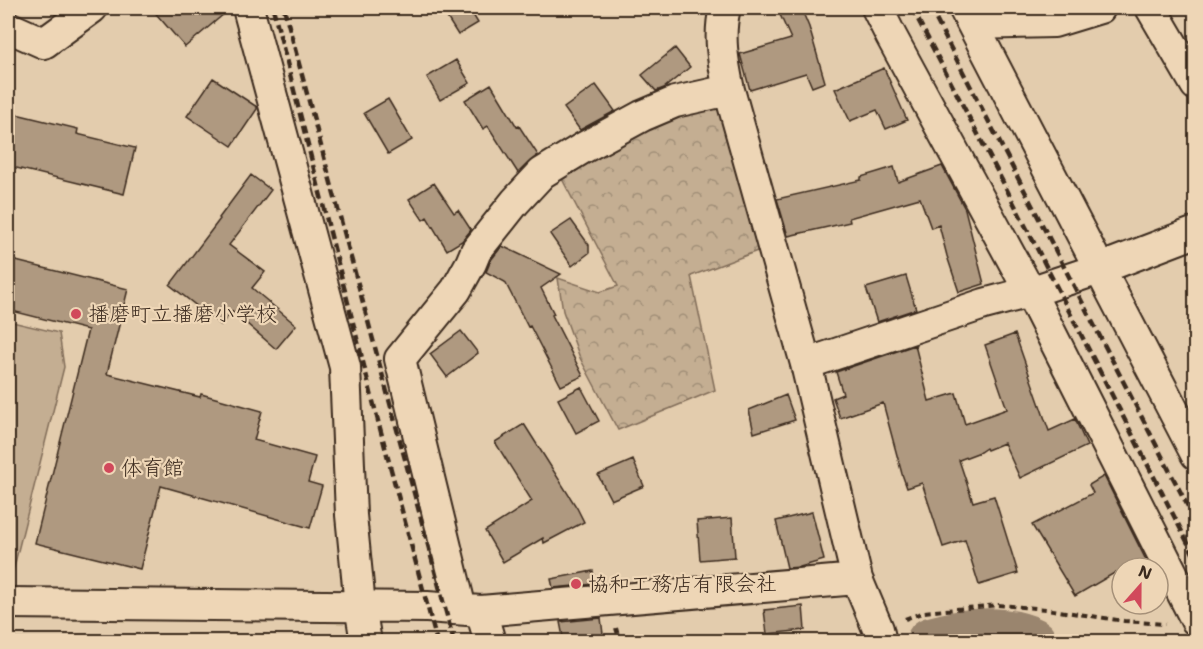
<svg xmlns="http://www.w3.org/2000/svg" width="1203" height="649" viewBox="0 0 1203 649" font-family="'Shantell Sans','Klee One',sans-serif">
	<style>
		.green { fill: #c4ae92; stroke: #806c58; stroke-width: 1.5 }
		.forest { fill: url(#forest-crowns); stroke: #806c58; stroke-width: 1.5 }
		.lines { fill: none; stroke-linecap: round; stroke-linejoin: round }
		.river { stroke: #9a856e; stroke-width: 50 }
		.building { fill: #af9980; stroke: #3b2a1e; stroke-width: 1.5 }
		.minor-casing { stroke: #3b2a1e; stroke-width: 34 }
		.path { stroke: #3b2a1e; stroke-width: 4; stroke-dasharray: 6 4.5; stroke-linecap: butt }
		.minor { stroke: #eed6b6; stroke-width: 30 }
		.rail { stroke: #3b2a1e; stroke-width: 4.5; stroke-dasharray: 9 4.5; stroke-linecap: butt }
		.poi-dot { fill: #d1495b; stroke: #eed6b6; stroke-width: 2 }
		.labels { text-anchor: middle; dominant-baseline: central; stroke-width: 4.5; stroke-linejoin: round; paint-order: stroke }
		.poi-label { font-size: 21px; fill: #3b2a1e; stroke: #eed6b6; text-anchor: start }
	</style>
	<defs>
		<pattern id="forest-crowns" width="20" height="18" patternUnits="userSpaceOnUse" patternTransform="scale(1.5)"><rect width="20" height="18" fill="#c4ae92"/><path d="M2 6a3 3 0 1 1 6 0M12 15a3 3 0 1 1 6 0" fill="none" stroke="#a08e77"/></pattern>
	</defs>
	<rect width="100%" height="100%" fill="#e3ccad"/>
	<filter id="ink" filterUnits="userSpaceOnUse"><feTurbulence type="fractalNoise" baseFrequency=".0167" numOctaves="2"/><feDisplacementMap in="SourceGraphic" scale="12" xChannelSelector="R" yChannelSelector="G"/><feConvolveMatrix kernelMatrix="1 2 1 2 8 2 1 2 1" color-interpolation-filters="sRGB"/></filter>
	<g filter="url(#ink)">
		<path class="green" d="M8,321L59,333L64,367L13,571H8Z"/>
		<path class="forest" d="M714,106L722,114L760,250L691,276L715,390L618,430L580,358L563,311L558,278L600,292L618,286L560,175L634,128Z"/>
		<g class="lines">
			<path class="river" d="M931,642C960,633 1004,628 1032,642"/>
		</g>
		<path class="building" d="M151,8H231L185,47Z
			M441,8H469L478,23L458,35Z
			M777,8H801L809,27L825,82L812,87L806,73L750,90L740,54L791,39Z
			M675,48L690,67L664,88L656,91L642,75Z
			M456,60L470,83L440,100L427,77Z
			M884,68L907,120L886,129L877,110L850,121L835,89Z
			M213,78L257,107V109L232,146L187,116Z
			M491,84L517,127L519,126L538,155L530,161L518,173L488,126L483,129L465,100Z
			M596,85L615,111L580,130L564,108Z
			M388,99L412,140L388,154L364,113Z
			M8,112L78,129L77,134L135,148L124,194L8,166Z
			M942,166L965,209L984,284L959,292L947,256L939,225L931,228L920,198L849,218L850,222L788,236L777,199L861,180V177L894,167L898,182Z
			M251,175L271,190L229,245L265,272L252,288L296,325L276,349L232,311L221,325L170,285L220,219L219,218Z
			M434,183L454,213L458,210L471,230L462,241L447,250L427,217L423,220L409,199Z
			M571,220L589,245V253L572,266L550,234Z
			M502,246L561,274L541,288L554,314L552,315L583,376L561,386L530,326L528,327L505,282L486,272L491,260Z
			M8,259L128,289L107,374L200,397L201,394L262,411L254,440L315,457L308,482L322,486L310,528L161,486L140,569L35,543L88,330L8,310Z
			M906,276L916,309L877,322L866,288Z
			M461,331L478,353L447,377L430,354Z
			M1015,334L1049,431L1075,419L1087,446L1020,478L1004,443L987,450L986,448L980,452L959,460L973,502L994,496L1018,573L979,585L965,540L943,547L922,483L907,488L902,474L883,403L840,418L833,398L843,394L836,372L915,345L929,401L956,393L965,424L1007,409L985,345Z
			M581,387L599,421L576,433L558,399Z
			M786,395L795,420L754,433L749,410Z
			M524,424L577,508L584,522L544,543L543,538L503,562L485,531L532,501L495,442Z
			M633,460L644,486L611,500L598,475Z
			M1104,476L1150,568H1122V582L1116,572L1075,596L1032,525L1093,493L1089,485Z
			M812,512L824,560L800,567L787,568L776,521Z
			M732,518L735,557L700,560L697,521Z
			M593,571L595,584L553,588L551,579Z
			M803,606L805,630L767,634L764,610Z
			M601,618L604,642H564L560,622Z"/>
		<g class="lines">
			<defs>
				<path id="minor" d="M248,8L345,367L351,515L360,606L366,642
					M725,8C718,35 723,62 729,90L806,364L857,579L878,629L881,642
					M877,8L891,36L1030,292L1196,620
					M964,8L1196,454
					M1151,8L1196,85
					M973,24L1054,22L1100,8
					M8,27L44,43L92,8
					M806,364L984,304L1030,292L1099,269L1196,232
					M8,603L427,607L481,611L857,579
					M461,609L400,359L456,290L471,263L476,251L515,202L542,173L583,148L642,116L675,102L729,90
					M481,611L490,642"/>
			</defs>
			<use href="#minor" class="minor-casing"/>
			<path class="path" d="M1190,480L1196,491
				M905,619L924,612L998,605L1046,609L1124,621L1165,624
				M616,628L620,642
				M841,642L853,638"/>
			<use href="#minor" class="minor"/>
			<path class="rail" d="M273,8L377,417L437,642
				M284,8L454,642
				M912,8L1006,188L1196,559
				M930,8L1196,522"/>
		</g>
	</g>
	<g class="poi-dot">
		<circle cx="76" cy="314" r="6"/>
		<circle cx="109" cy="468" r="6"/>
		<circle cx="576" cy="584" r="6"/>
	</g>
	<g class="labels">
		<g class="poi-label">
			<text x="88" y="314">播磨町立播磨小学校</text>
			<text x="121" y="468">体育館</text>
			<text x="588" y="584">協和工務店有限会社</text>
		</g>
	</g>
	<rect width="1203" height="649" fill="none" stroke="#eed6b6" stroke-width="30"/>
	<rect x="15" y="15" width="1173" height="619" fill="none" stroke="#3b2a1e" stroke-width="2" filter="url(#ink)"/>
	<g transform="translate(1140 586) rotate(21)"><circle r="28" fill="#eed6b6" stroke="#a69179" stroke-width="1.5"/>
	<path d="M0-4.5L10 22L0 15L-10 22Z" fill="#d1495b"/>
	<text y="-9" font-size="16" font-weight="bold" text-anchor="middle" fill="#3b2a1e">N</text>
	</g>
</svg>
